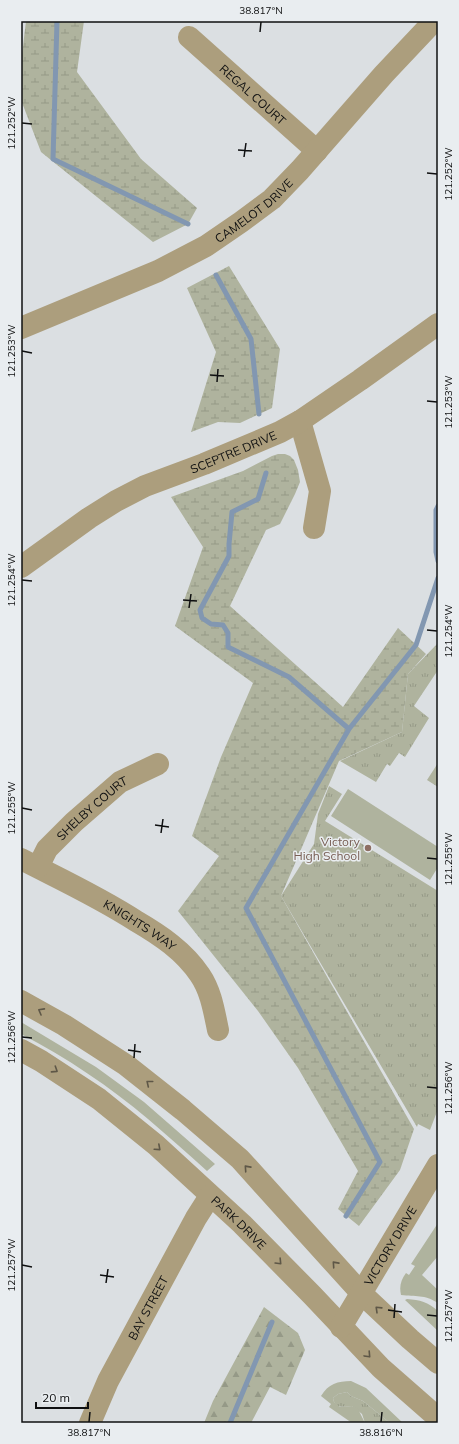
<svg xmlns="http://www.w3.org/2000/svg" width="459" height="1444" viewBox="0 0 459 1444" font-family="Mulish,sans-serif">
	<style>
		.grass { fill: url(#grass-tufts) }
		.forest { fill: url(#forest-firs) }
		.wetland { fill: url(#wetland-marsh) }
		.garden { fill: #afb39e }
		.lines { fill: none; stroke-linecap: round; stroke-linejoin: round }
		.stream { stroke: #8297b1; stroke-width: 5 }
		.minor { stroke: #ac9e7d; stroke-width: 22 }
		.oneway { stroke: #5e5747 }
		.ticks { fill: none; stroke: #0f1011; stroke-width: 1.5 }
		.education-dot { fill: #8d6e63; stroke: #e9edf0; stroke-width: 1.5 }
		.labels { text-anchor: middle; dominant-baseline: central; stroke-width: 3; stroke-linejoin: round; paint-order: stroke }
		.street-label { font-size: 12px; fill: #0f1011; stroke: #e9edf0 }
		.education-label { font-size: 12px; fill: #785e54; stroke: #e9edf0; text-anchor: end }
		.neatline { fill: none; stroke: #0f1011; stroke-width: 1.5 }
		.ticks-label { font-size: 10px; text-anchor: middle; fill: #0f1011 }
	</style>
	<defs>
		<pattern id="grass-tufts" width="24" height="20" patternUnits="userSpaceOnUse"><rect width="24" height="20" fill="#afb39e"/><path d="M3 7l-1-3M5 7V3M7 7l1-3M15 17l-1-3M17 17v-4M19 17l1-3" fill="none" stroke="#959987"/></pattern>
		<pattern id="forest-firs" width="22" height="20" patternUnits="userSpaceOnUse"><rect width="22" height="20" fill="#afb39e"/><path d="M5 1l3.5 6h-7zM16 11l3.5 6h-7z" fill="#959987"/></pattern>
		<pattern id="wetland-marsh" width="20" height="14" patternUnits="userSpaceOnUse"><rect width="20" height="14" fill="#afb39e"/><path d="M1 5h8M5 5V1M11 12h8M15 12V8" fill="none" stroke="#959987"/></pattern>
	</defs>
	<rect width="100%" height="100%" fill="#dbdfe2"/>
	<path class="grass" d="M438,643V670L414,706L429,718L405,757L399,753L390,766L387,764L376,782L340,761L402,732L408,674Z
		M438,763V787L427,780Z
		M329,786L342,794L325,821L438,891V1109L430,1130L418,1124L417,1127L281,896L314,844L318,814Z
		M347,1392L351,1396L363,1401L390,1423H365L362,1414L352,1406C343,1407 335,1409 333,1398L338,1394Z"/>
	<path class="forest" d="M264,1307L298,1333L305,1350L286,1395L270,1387L251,1423H204L213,1401Z"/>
	<path class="wetland" d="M26,21H84L77,72L141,159L197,208L188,224L153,242L41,152L21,100V63Z
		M229,266L280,349L272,408L240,423L218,422L191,432L216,352L187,288Z
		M278,454H285L290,456L294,460L298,470L300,482L295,494L280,524L266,530L230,606L343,707L398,628L426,654L408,674L402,732L339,761L281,896L414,1129L400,1170L359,1226L338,1209L358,1171L298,1068L258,1011L178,911L219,856L192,836L221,757L253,683L175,626L203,547L171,497L243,471L272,456Z"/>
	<path class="garden" d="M348,789L438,847V867L430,880L331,816Z
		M21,1022L96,1067L144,1102L215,1164L207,1171C188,1154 168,1136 148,1119C110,1087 66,1057 21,1034Z
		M438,1223V1256L422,1275L438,1290V1303C424,1294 416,1297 401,1295C399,1286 401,1280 406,1273L409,1275L415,1266L411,1264Z
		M407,1299C420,1300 428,1302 438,1311V1331L405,1300Z
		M351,1381L366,1388L403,1423H390L363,1401L351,1396L347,1392L338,1394L333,1398L334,1402L340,1407L352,1406L358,1409L365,1423H352L329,1407L331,1404L321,1396C328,1384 338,1381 351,1381Z"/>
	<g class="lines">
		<path class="stream" d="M57,21L53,159L188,224
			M216,275L251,339L259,414
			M266,473L258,499L232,512L229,544V556L200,610L202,618L211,624L223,625L228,633V647L289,677L349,729
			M438,506L436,510V552L438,561
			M346,1216L380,1162L246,908L349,729L416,645L438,578
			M230,1423L272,1322"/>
		<g class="minor">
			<path id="s1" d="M189,37L317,151"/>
			<path id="s2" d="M21,328L158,271L206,246L241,222L272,199L300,170L384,74L434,21"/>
			<path d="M300,421L320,491L314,528"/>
			<path id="s3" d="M21,567L89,518L116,501L145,486L204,464L280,432L300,421L360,380L438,324"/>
			<path id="s4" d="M21,859C60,879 99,897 136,921C160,935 184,951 200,975C211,991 214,1011 218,1030"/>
			<path id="s5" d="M38,867L47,849L74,822L120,782L158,764"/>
			<path d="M21,1001L64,1025L126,1065L183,1110L240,1159L361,1293L410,1339L438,1363"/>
			<path id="s6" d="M21,1050L41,1061L99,1099L156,1145L242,1224L312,1295L381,1368L438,1418"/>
			<path id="s7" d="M341,1327L438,1165"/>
			<path id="s8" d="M90,1423L108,1381L196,1218L210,1196"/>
		</g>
	</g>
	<defs><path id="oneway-chevron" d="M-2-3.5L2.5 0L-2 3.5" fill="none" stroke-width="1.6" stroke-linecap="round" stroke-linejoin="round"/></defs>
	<g class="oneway">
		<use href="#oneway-chevron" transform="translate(41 1011) rotate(-151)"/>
		<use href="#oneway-chevron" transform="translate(55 1070) rotate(33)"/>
		<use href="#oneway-chevron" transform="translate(149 1083) rotate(-141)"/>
		<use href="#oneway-chevron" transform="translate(158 1148) rotate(42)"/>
		<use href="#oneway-chevron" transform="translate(247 1168) rotate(-132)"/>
		<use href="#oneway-chevron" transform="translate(279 1262) rotate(46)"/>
		<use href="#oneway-chevron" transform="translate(335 1264) rotate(-132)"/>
		<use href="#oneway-chevron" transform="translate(378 1309) rotate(-136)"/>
		<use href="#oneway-chevron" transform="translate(368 1355) rotate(47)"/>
	</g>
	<path class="ticks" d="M260,32L261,22M22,123L32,124M238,150L252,151M244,157L246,143M427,173L437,174M22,351L32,353M210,375L224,376M217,382L218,369M427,401L437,402M22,580L32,581M183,600L197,601M189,608L191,594M427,630L437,631M22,808L32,810M155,825L169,827M161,833L163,819M427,858L437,859M22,1037L32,1038M128,1050L141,1052M134,1058L135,1044M427,1087L437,1088M22,1265L32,1267M100,1275L114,1277M106,1283L108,1269M388,1310L402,1312M427,1315L437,1316M394,1318L395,1304M89,1422L90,1412M381,1422L382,1412"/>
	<circle class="education-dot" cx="368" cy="848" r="4"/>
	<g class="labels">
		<g class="street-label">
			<text stroke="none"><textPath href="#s1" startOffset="86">REGAL COURT</textPath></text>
			<text stroke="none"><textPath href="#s2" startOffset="262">CAMELOT DRIVE</textPath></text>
			<text stroke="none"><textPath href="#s3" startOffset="243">SCEPTRE DRIVE</textPath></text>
			<text stroke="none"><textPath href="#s5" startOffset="81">SHELBY COURT</textPath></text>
			<text stroke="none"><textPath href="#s4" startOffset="136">KNIGHTS WAY</textPath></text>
			<text stroke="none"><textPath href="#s6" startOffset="279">PARK DRIVE</textPath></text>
			<text stroke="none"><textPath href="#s7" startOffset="95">VICTORY DRIVE</textPath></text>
			<text stroke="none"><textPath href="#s8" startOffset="129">BAY STREET</textPath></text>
		</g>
		<g class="education-label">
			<text x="360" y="841">Victory<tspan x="360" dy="14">High School</tspan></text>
		</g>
	</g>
	<rect width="459" height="1444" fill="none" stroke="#e9edf0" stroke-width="44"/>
	<path d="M36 1402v6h52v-6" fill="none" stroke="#0f1011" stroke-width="2"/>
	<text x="42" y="1402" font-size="12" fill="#0f1011" stroke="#e9edf0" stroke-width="3" paint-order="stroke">20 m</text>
	<rect x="22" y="22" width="415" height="1400" class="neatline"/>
	<g class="ticks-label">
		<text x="261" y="14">38.817°N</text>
		<text transform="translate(11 123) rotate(-90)" y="4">121.252°W</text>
		<text transform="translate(448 174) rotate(-90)" y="4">121.252°W</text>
		<text transform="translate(11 351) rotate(-90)" y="4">121.253°W</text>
		<text transform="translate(448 402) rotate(-90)" y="4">121.253°W</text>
		<text transform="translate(11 580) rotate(-90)" y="4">121.254°W</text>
		<text transform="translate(448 631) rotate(-90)" y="4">121.254°W</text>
		<text transform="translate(11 808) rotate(-90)" y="4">121.255°W</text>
		<text transform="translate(448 859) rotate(-90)" y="4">121.255°W</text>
		<text transform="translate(11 1037) rotate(-90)" y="4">121.256°W</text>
		<text transform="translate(448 1088) rotate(-90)" y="4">121.256°W</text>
		<text transform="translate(11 1265) rotate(-90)" y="4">121.257°W</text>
		<text transform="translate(448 1316) rotate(-90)" y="4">121.257°W</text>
		<text x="89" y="1436">38.817°N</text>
		<text x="381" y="1436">38.816°N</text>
	</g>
</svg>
